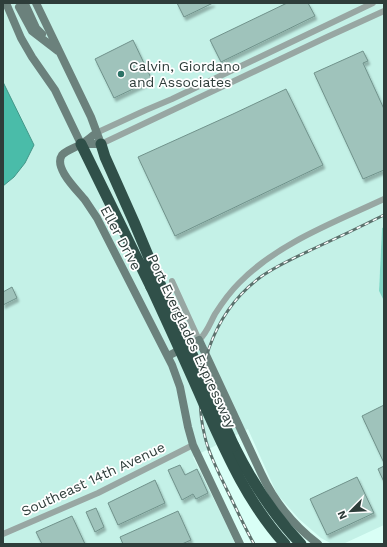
<svg xmlns="http://www.w3.org/2000/svg" width="387" height="547" viewBox="0 0 387 547" font-family="'Work Sans',sans-serif">
	<style>
		.built { fill: #c4f1e7 }
		.green { fill: #81d7c6 }
		.water { fill: #4abca9; stroke: #429688 }
		.building { fill: #9fc3bb; stroke: #70928b; filter: url(#shadow) }
		.lines { fill: none; stroke-linecap: round; stroke-linejoin: round }
		.street { stroke: #98a7a3; stroke-width: 6 }
		.secondary { stroke: #6b817c; stroke-width: 8 }
		.highway { stroke: #305049; stroke-width: 11 }
		.rail-casing { stroke: #5c716d; stroke-width: 3 }
		.rail { stroke: #fff; stroke-width: 1.5; stroke-dasharray: 4.5; stroke-linecap: butt }
		.highway-bridge { stroke: #305049; stroke-width: 11 }
		.poi-dot { fill: #2d7266; stroke: #fff; stroke-width: 1.5 }
		.labels { text-anchor: middle; dominant-baseline: central; stroke-width: 3.5; stroke-linejoin: round; paint-order: stroke }
		.poi-label { font-size: 14px; fill: #2e3d3a; stroke: #fff; text-anchor: start }
		.street-label { font-size: 14px; fill: #2e3d3a; stroke: #fff }
	</style>
	<defs>
		<filter id="shadow"><feDropShadow dx="2" dy="3.5" stdDeviation="1" flood-color="#0004"/></filter>
	</defs>
	<rect width="100%" height="100%" fill="#d9fff6"/>
	<path class="built" d="M3,3H384V227L382,228L379,291L384,301V525L343,544H332L321,538L299,519L277,494L248,429L193,457L231,534L235,544H3V186L14,177L34,145L3,82Z"/>
	<path class="green" d="M384,227V301L379,291L382,228Z"/>
	<path class="water" d="M3,82L34,145L25,163L14,177L3,186Z"/>
	<path class="building" d="M177,3H213L184,17Z
		M287,3H308L315,16L221,62L210,40Z
		M133,40L152,80L114,98L95,59Z
		M363,51L368,61L363,63L384,109V170L363,179L314,73Z
		M286,89L323,165L175,236L138,157L233,114Z
		M12,287L17,298L3,305V292Z
		M384,405V463L362,416Z
		M180,465L185,475L197,469L208,493L196,499L193,494L182,500L168,470Z
		M384,466V482L378,469Z
		M357,477L374,513L327,535L310,499Z
		M155,480L165,503L118,525L108,503Z
		M96,508L104,527L95,532L86,512Z
		M178,511L191,540L182,544H123L120,537Z
		M72,516L85,544H42L36,532Z"/>
	<g class="lines">
		<path class="street" d="M96,133L146,110L172,99L373,3
			M101,144L327,37L384,11
			M172,281L199,340C207,333 210,323 215,314C222,303 230,292 239,283C278,243 335,222 384,199
			M3,534L98,493L193,445"/>
		<path class="secondary" d="M6,3L21,38L32,57L55,90L81,144
			M36,3L91,117L101,144H81
			M25,4L36,28L42,34
			M19,7L32,31L58,51
			M96,133C91,137 87,141 81,144C75,148 67,150 62,155C53,168 78,191 85,200C89,206 93,212 97,218L172,365L180,387L188,427L193,445L240,544
			M168,356L199,340L261,473C274,501 293,525 318,544"/>
		<path class="highway" d="M81,144L151,287
			M101,144L105,157L134,222L160,284
			M234,446C252,482 273,515 301,544"/>
		<defs>
			<path id="rail" d="M254,544C244,526 236,508 227,490C219,473 209,455 205,437C190,378 212,312 262,276C278,265 296,257 313,249C337,238 360,227 384,215"/>
		</defs>
		<use href="#rail" class="rail-casing"/>
		<use href="#rail" class="rail"/>
		<path class="highway-bridge" d="M160,284L234,446
			M151,287C169,326 187,365 204,404C227,455 248,503 285,544"/>
	</g>
	<circle class="poi-dot" cx="121" cy="74" r="4"/>
	<g class="labels">
		<g class="poi-label">
			<text x="129" y="66">Calvin, Giordano<tspan x="129" dy="16">and Associates</tspan></text>
		</g>
		<g class="street-label">
			<text transform="translate(121 238) rotate(62)">Eller Drive</text>
			<text transform="translate(192 341) rotate(65)">Port Everglades Expressway</text>
			<text transform="translate(93 479) rotate(-25)">Southeast 14th Avenue</text>
		</g>
	</g>
	<rect width="387" height="547" fill="none" stroke="#2e3d3a" stroke-width="8"/>
	<g transform="translate(351 511) rotate(246)" stroke="#ffffff" stroke-width="3" paint-order="stroke">
	<path d="M0-3L7 15L0 10L-7 15Z" fill="#2e3d3a"/>
	<text y="-6" font-size="11" font-weight="bold" text-anchor="middle" fill="#2e3d3a">N</text>
	</g>
</svg>
